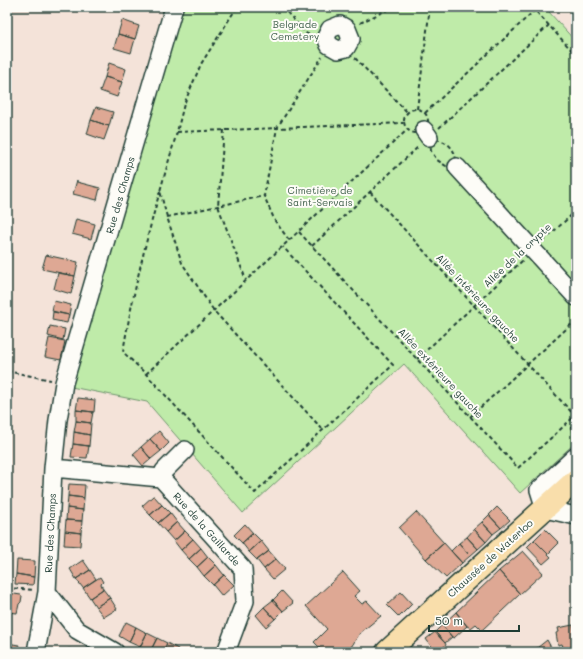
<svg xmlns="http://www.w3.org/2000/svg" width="583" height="659" viewBox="0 0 583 659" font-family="Mali,sans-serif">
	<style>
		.green { fill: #bfeba9; stroke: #6f946e }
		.building { fill: #dea894; stroke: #1f3d34 }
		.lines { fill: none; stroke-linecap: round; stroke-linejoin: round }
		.minor-casing { stroke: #1f3d34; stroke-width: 20 }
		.major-casing { stroke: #1f3d34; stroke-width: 25 }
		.path { stroke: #1f3d34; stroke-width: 2; stroke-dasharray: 4 3; stroke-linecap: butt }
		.minor { stroke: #fdfcf7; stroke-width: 17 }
		.major { stroke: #f9deab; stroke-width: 22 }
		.labels { text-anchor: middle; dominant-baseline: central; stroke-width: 4; stroke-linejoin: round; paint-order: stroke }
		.park-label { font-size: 10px; fill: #3f604b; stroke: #fdfcf7 }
		.street-label { font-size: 10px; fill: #1f3d34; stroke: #fdfcf7 }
	</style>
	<rect width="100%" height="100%" fill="#f4e3d9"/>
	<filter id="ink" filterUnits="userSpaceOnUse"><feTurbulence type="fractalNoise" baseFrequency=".025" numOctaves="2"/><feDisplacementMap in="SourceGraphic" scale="8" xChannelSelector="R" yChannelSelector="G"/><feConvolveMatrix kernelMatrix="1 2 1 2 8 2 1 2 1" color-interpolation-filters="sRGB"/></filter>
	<g filter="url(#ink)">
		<path class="green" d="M177,7H550L549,12L576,42V442L520,493L404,364L243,513L147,402L71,387Z"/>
		<path class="building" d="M136,7H151L150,11Z
			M122,20L139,26L135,39L118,34Z
			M118,34L135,39L131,53L114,48Z
			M109,63L126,69L122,82L105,77Z
			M105,77L122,82L117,97L100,91Z
			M96,107L113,112L109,126L91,120Z
			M91,120L109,126L104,140L87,134Z
			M77,180V182L100,188L97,200L73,194Z
			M76,219L95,224L91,239L72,234Z
			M46,255L78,262L75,276L42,269Z
			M58,273L75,276L71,294L54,289Z
			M54,301L71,305L69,315L52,311Z
			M53,312L69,315L67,323L52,320Z
			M50,326L65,329L63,340L48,336Z
			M49,338L65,341L61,360L45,357Z
			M78,398L95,400L94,412L76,410Z
			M76,410L93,412L91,423L76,421Z
			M76,421L91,423L90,435L74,432Z
			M576,422V435L570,428Z
			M159,431L169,443L161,451L150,439Z
			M74,432L90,435L89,446L73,444Z
			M150,439L161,451L151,459L141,447Z
			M73,444L89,446L87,458L71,457Z
			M141,447L151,459L143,466L133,454Z
			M69,484L85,485L84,498L68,496Z
			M68,496L84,498L83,510L67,508Z
			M153,496H154L162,505L150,515L142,506Z
			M162,505L170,513L158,523L150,515Z
			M497,507L510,520L501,528L489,515Z
			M67,508L83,510L82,521L66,520Z
			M416,512L444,543L426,559L399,528Z
			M170,513L177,522L166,532L158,523Z
			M489,515L501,528L493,534L482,522Z
			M66,520L82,521L81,533L65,531Z
			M177,522L185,531L174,541L166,532Z
			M482,522L493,534L486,542L474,529Z
			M245,524L253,533L242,543L234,535Z
			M474,529L486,542L478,549L467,537Z
			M545,529L559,543L548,554L534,540Z
			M65,531L81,533L80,546L64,545Z
			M185,531L193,539L181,550L174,541Z
			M253,533L261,541L249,552L242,543Z
			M467,537L478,549L470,556L459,543Z
			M193,539L201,548L189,559L181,550Z
			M534,540L551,557L543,564L527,547Z
			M573,540L576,541V562L570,561Z
			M261,541L269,551L257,560L249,552Z
			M444,543L462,563L446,578L426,559Z
			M459,543L470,556L462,563L451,551Z
			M201,548L208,557L197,567L189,559Z
			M269,551L276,559L264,569L257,560Z
			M523,551L543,573L520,594L499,571Z
			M208,557L216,565L204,576L197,567Z
			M276,559L285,569L273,579L264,569Z
			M17,560L35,561L34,577L16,574Z
			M83,560L90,570L76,579L70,569Z
			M216,565L224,575L213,585L204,576Z
			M90,570L96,579L83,588L76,579Z
			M499,571L520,594L482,630L476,624L471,628L467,626L456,612Z
			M343,572L360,591L354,596L362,604L367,601L381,616L360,633L348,652H324L314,642L327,629L306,606Z
			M16,574L34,577L33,585L15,584Z
			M224,575L234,585L222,596L213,585Z
			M100,577L103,582L101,584L103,589L90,598L83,588Z
			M103,589L110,598L96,607L90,598Z
			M282,591L293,603L283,611L273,600Z
			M401,592L412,604L399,617L387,605Z
			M7,593L21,595L22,596L21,602L19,604L17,613L7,612Z
			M110,598L117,609L104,617L96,607Z
			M273,600L283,611L275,619L264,607Z
			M264,607L275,619L266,627L256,615Z
			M456,612L467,626L454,638L452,637L442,625Z
			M126,622L136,627L129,642L119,636Z
			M442,625L452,637L445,643L435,632Z
			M573,625L576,638V652H565L562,644L558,645L556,633L559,632L558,628Z
			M136,627L147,633L140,647L129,642Z
			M435,632L445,643L446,645L437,652H435L426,639Z
			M147,633L157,638L150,652L140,647Z
			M157,638L167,643L163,652H150Z
			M547,640L553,651L552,652H532Z
			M7,643L19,645L17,652H7Z
			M167,643L178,649L177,652H163Z
			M68,649H70L76,652H66Z"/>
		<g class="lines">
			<defs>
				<path id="minor" d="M340,25L347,29L351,39L346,48L338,50L329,45L326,37L330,29Z
					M424,130L429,137
					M457,167L576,297
					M576,456L539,490L545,509L576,516
					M53,468L161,478L243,569L245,601L226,652
					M161,478L164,471L185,450
					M36,652L47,592
					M115,652L77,630L47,592L53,468L58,420L64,383L174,7"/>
				<path id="major" d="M387,652L576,480"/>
			</defs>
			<use href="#minor" class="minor-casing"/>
			<use href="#major" class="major-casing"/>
			<path class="path" d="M237,7L201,64L184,104L177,132L160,191L167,217L182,263L214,311L323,430
				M282,7L307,34L313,35
				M336,7L337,13
				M532,7L576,55
				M360,23L393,7
				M355,58L407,112
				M404 121a12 12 0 1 1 24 0a12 12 0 1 1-24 0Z
				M417,109L430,7
				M425,113L535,10L536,7
				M439,128L549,25
				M224,130L218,206L246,280
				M177,132L403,123
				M429,137C448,142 455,145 457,167L446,166L437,160L431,151Z
				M160,191C145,244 132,298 123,352L146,374L255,493L393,365L283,247
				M370,192L575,416
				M167,217L264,196
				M299,232L518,468L576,415
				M289,240L275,221L264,196L277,128L322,57
				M543,241L576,211
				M312,246L419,146
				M417,359L523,260
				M7,371L51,380
				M146,374L407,130
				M470,417L576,320
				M7,588L34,590"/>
			<use href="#minor" class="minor"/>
			<use href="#major" class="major"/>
		</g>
	</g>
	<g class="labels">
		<g class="park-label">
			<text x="295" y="24">Belgrade<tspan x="295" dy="12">Cemetery</tspan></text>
			<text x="320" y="190">Cimetière de<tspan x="320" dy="12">Saint-Servais</tspan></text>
		</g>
		<g class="street-label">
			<text transform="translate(120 195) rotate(-74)">Rue des Champs</text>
			<text transform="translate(517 255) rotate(-43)">Allée de la crypte</text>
			<text transform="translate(478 298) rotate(47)">Allée intérieure gauche</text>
			<text transform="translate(441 373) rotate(47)">Allée extérieure gauche</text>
			<text transform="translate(207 529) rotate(48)">Rue de la Gaillarde</text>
			<text transform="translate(50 533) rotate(-87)">Rue des Champs</text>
			<text transform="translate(490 558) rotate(-42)">Chaussée de Waterloo</text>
		</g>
	</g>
	<rect width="583" height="659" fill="none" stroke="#fdfcf7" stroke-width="24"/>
	<rect x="12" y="12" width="559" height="635" fill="none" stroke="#1f3d34" stroke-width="1.5" filter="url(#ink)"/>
	<path d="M429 625v6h90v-6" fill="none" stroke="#1f3d34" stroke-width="2"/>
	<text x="435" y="625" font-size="12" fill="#1f3d34" stroke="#fdfcf7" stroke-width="3" paint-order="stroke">50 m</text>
</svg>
